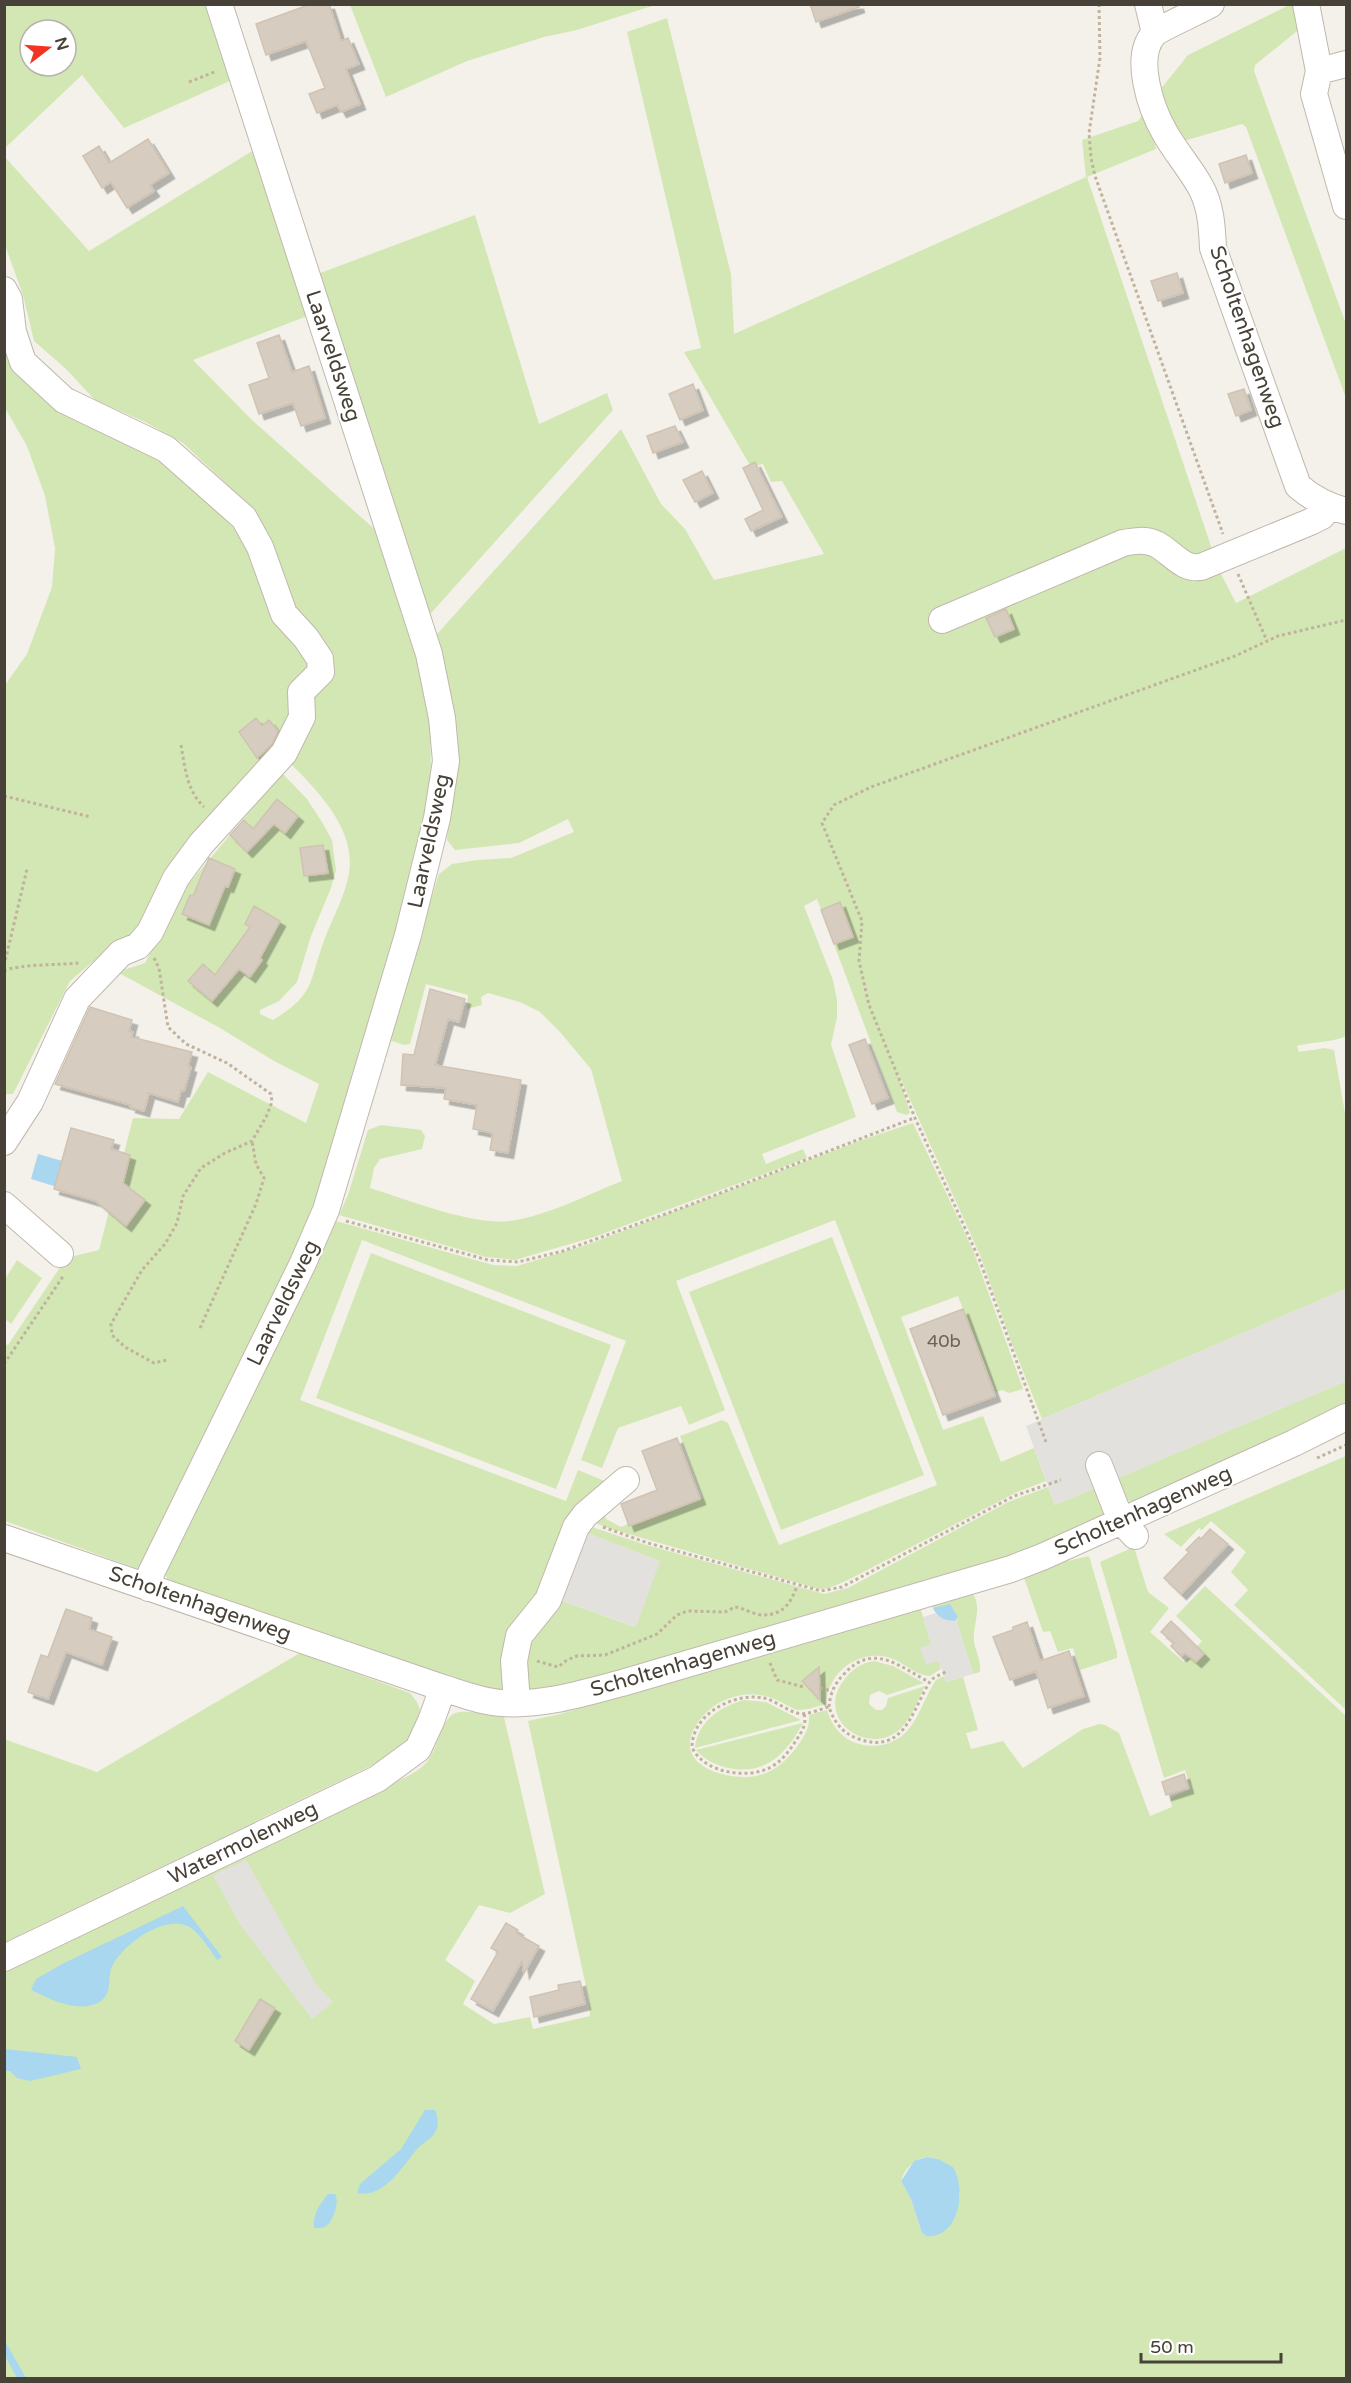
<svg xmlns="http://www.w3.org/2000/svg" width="1351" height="2383" viewBox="0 0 1351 2383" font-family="'Varela Round',sans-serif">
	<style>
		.green { fill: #d3e7b4; fill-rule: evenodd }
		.parking { fill: #e3e1de }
		.water { fill: #a9d7ef }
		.building { fill: #d6ccbf; stroke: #d0c3b3; stroke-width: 1.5; filter: url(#shadow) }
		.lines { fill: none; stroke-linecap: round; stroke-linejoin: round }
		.minor-casing { stroke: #c0b8ac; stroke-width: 28 }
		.path { stroke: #c1b29e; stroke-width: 3; stroke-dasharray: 3 3; stroke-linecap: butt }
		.minor { stroke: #fff; stroke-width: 26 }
		.labels { text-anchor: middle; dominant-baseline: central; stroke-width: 4.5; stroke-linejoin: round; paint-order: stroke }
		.number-label { font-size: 18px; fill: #6c645a }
		.street-label { font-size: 21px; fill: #484138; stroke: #fff }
	</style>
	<defs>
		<filter id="shadow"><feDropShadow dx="5.5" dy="5.5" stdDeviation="0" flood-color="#0004"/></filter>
	</defs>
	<rect width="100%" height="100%" fill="#f4f1ea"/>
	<path class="green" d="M5,5H207L232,80L124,128L82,75L5,148ZM30,30H66V66H30Z
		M350,5H655L577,30L544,37L467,61L386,97Z
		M1289,5H1295L1307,23L1255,65L1254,71L1346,324V398L1246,127L1242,124L1170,145L1159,91L1188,55Z
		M667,18L731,274L734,334L1086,177L1082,140L1138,121L1148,107L1156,149L1087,177L1219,570L1236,603L1346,548V1036C1335,1042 1312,1042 1297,1046L1299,1052L1325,1048L1334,1050L1346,1119V1289L1042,1419L1011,1341L980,1255L898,1073L910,1113L906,1115L897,1112L817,899L804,906L833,980L837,1000V1017L831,1045L856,1117L762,1154L766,1164L803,1149L807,1158L594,1237L515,1260L486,1257L339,1215L348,1195L368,1130L381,1125L421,1130L425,1136L422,1149L380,1159L374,1168L370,1188C405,1199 474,1226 509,1221C548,1216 586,1195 622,1181L591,1069L560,1032L540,1012L520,1002L488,993L481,997L482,1005L467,1009L468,995L426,984L410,1044L404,1045L389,1040L417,943L439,874L452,864L477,860L511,858L574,832L568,819L519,843L455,850L447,840L452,772L430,642L621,429L661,504L685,529L714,580L824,554L782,481L771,482L763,464L751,467L684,352L701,348L627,32Z
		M254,150L310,315L193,360L252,420L380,534L408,624L425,691L430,727L431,772L428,806L414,876L329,1185L186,1478L138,1569L5,1521V1344L8,1345L69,1254L74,1256L99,1250L133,1118L179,1119L208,1072L306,1123L319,1084L274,1061L220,1028L117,972L145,963L177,898L282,773L307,799L322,822L332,840L336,870L331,888L311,936L297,982L279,1001L260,1010V1014L273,1020C317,994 309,979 325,938C333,917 345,896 349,873C356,830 319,792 291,764L307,704L318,691L267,533L250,506L183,443L145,422L95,400L66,369L34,341L23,295L5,245V157L89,251Z
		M475,215L539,424L607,393L613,410L424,621L315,275Z
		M4,337L6,354L43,396L131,444L173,469L230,524L250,547L314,667L292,706L285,743L135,939L109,948L70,981L13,1094H4L5,685L27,654L52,587L55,548L45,496L27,446L5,408Z
		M913,1123L973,1250L1023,1389L1009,1393L1002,1390L996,1392L958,1296L901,1317L943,1430L983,1416L1001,1462L1034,1448L1046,1481L1015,1493L848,1580L829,1588L819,1589L611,1529L595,1523L603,1509L606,1519L621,1527L628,1524L629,1526L703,1498L680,1436L722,1420L728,1423L779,1545L937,1485L835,1220L676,1281L725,1410L689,1425L681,1406L618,1428L602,1468L581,1460L626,1341L362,1240L300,1400L566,1501L578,1470L612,1484L503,1695L168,1581L163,1570L336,1221L493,1265L517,1266L589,1244L859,1141Z
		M832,1237L924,1475L781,1530L689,1292Z
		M371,1253L611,1345L556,1489L316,1398Z
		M17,1260L42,1278L11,1324L5,1319V1279Z
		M1346,1381V1409L1139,1506L1123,1498L1113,1480Z
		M1346,1456V1710L1234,1605L1248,1590L1231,1572L1246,1552L1211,1521L1202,1530L1199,1528L1181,1547L1164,1534Z
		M1048,1487L1055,1505L1097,1487L1107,1503L1105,1521L990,1569L590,1684L525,1691V1639L557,1599L635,1627L583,1531L586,1525L643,1544L824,1594L848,1588L1008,1502Z
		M1134,1547L1148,1592L1169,1608L1150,1632L1184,1662L1202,1641L1176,1616L1205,1586L1346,1716V2378H5V1951L385,1787C399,1780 416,1774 426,1763C437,1751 441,1722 453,1714C464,1708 492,1716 504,1717L545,1894L510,1913L479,1905L445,1960L475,1981L463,2004L494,2024L530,2017L533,2029L590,2016L589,2000L528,1721L560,1714L920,1607L931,1644L926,1664L939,1660L941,1669L930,1676C915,1675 906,1664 893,1659C861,1647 828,1671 826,1704C818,1706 808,1710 799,1710C794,1710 787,1705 783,1703C765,1694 749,1691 730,1698C714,1703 700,1716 693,1731C676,1767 729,1781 756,1776C773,1773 786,1761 796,1748C804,1737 810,1728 809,1715L827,1710C831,1724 840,1736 853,1742C863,1746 875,1747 886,1744C917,1735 920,1703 936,1680L944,1676L946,1682L963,1677L978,1730L966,1733L971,1749L1003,1741L1023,1768L1083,1729L1100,1724L1105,1725L1119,1733L1150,1816L1172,1807L1170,1798L1191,1789L1185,1770L1164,1778L1100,1562ZM927,2157L938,2159L960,2194C956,2224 951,2226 926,2236L922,2233L911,2199L901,2181C905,2168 914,2159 927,2157Z
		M1089,1556L1117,1652V1658L1080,1670L1073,1648L1058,1652L1050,1631L1043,1632L1024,1578L1059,1563Z
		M969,1590C985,1604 972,1625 974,1642C976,1652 981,1661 980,1672L973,1674L956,1620L958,1619L933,1608L932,1604Z
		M300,1653L410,1693L417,1702L420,1710L416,1726L407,1744L383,1760L5,1942L4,1739L97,1772Z
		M874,1661L893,1666L924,1683L887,1695L879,1691L870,1695L869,1704L876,1710H882L886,1706L888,1698L925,1686C918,1700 911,1719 899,1730C867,1757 814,1719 844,1680C852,1669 861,1663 874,1661Z
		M744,1700L766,1702L801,1720L695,1748C697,1722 721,1706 744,1700Z
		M803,1723C787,1753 766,1776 728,1768C715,1765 705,1760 696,1750Z"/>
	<path class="parking" d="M1346,1289V1381L1055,1505L1026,1426Z
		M583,1531L660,1561L636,1627L557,1599Z
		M936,1613L951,1621L956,1620L973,1674L946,1682L939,1661L926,1664L920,1648L931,1644L923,1617Z
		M246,1860L316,1984L333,2002L312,2019L239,1923L213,1875Z"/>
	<path class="water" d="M38,1154L87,1168L80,1194L31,1179Z
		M950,1604L958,1617L955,1621C945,1621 937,1617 933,1608Z
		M183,1906L222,1957L217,1960C212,1952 198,1932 191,1928C167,1912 122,1944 112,1967C107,1978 113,1992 101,2001C81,2015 49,1999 31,1990L36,1979L64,1963Z
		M5,2049L77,2057L81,2069L30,2081L17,2078L10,2071H5Z
		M425,2110H435C437,2115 439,2122 437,2128C434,2138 425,2141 418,2148C403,2165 385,2199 357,2193L360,2184L401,2149Z
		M927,2157L938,2159L953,2167C967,2190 959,2239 926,2236L922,2233L911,2199L901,2181L914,2161Z
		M328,2194H335C340,2202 333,2222 325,2227C322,2228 318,2228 314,2228C313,2214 319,2205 328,2194Z
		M4,2342L6,2343L26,2378H17L5,2356Z"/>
	<path class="building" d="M311,4H329L341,41L348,38L359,64L346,69L360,104L341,112L337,105L317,113L309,94L325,88L306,41L266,55L256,24Z
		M810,4H858L859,7L816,22Z
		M148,139L169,173L150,185L154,191L127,208L111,182L102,188L83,156L99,146L109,163Z
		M1246,155L1252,173L1225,183L1219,164Z
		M1177,273L1183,293L1158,301L1151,281Z
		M279,335L292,372L309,366L325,418L301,426L293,403L259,414L249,385L269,378L257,343Z
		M693,384L703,410L680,420L669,394Z
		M1244,389L1251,410L1236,416L1228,394Z
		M675,426L683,442L653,453L647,436Z
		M755,462L782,517L751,531L745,519L763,510L743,468Z
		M702,471L713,493L695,502L683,480Z
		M1006,609L1014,629L995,637L986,618Z
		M256,718L262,726L269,720L278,731L272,744L257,758L239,732Z
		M277,799L298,816L285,833L274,824L247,852L230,835L244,820L253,829Z
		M323,845L328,873L304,876L300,848Z
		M209,858L235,869L228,887L225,886L209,925L182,914L190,895L193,896Z
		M840,902L853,937L834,944L821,910Z
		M254,906L280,921L260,958L262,960L250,977L239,969L212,1001L188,981L203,964L215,975L250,927L245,924Z
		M430,989L465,999L459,1022L448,1019L435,1065L521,1080L508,1153L490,1150L493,1133L473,1129L477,1105L444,1099L446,1088L401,1085L403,1054L414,1055Z
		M90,1007L132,1020L129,1031L133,1032L131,1037L192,1052L188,1066L191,1067L184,1091L181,1090L178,1102L149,1093L144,1111L130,1107L131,1105L55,1084Z
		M865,1039L888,1098L872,1104L849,1045Z
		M71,1128L114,1140L111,1149L130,1155L123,1183L145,1200L126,1226L96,1201L54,1189Z
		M963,1309L995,1396L943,1415L910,1329Z
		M677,1438L700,1499L629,1526L621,1504L657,1490L642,1451Z
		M1210,1529L1228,1544L1181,1594L1164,1578L1189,1552L1186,1550L1199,1537L1201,1539Z
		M66,1609L92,1618L89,1629L112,1637L102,1665L66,1652L48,1699L28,1692L41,1655L48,1657Z
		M1171,1621L1204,1654L1196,1662L1185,1653L1181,1656L1171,1646L1174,1643L1161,1632Z
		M1027,1622L1040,1661L1069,1651L1084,1696L1048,1708L1036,1671L1010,1680L993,1637L1013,1630V1627Z
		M819,1667L820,1700L802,1681Z
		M1184,1774L1188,1788L1166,1795L1162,1782Z
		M506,1923L518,1930L516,1933L539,1946L524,1973L522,1961L493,2011L471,1999L498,1952L491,1948Z
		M580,1981L585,2004L534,2017L530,1997L559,1990L558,1985Z
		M260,1999L275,2008L249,2050L235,2041Z"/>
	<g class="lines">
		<defs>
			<path id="minor" d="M1148,4L1155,33
				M1211,4C1200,11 1160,28 1154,34C1133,57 1151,109 1165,133C1175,151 1190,168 1200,186C1211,205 1212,227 1213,248L1298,486C1313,499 1327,506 1346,511
				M1306,4L1319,71L1314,94L1346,206
				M1319,71L1346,64
				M4,290L9,299L13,332L23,362L64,400L166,449L244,518L260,547L284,614L306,638L320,659L321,672L301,692L302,717L284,753L201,844L176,878L150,932L138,946L121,953L77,999L30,1102L4,1142
				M942,620L1123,543C1134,541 1145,539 1156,544C1172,552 1182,570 1201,567L1310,522L1322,516L1329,506
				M4,1205L60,1254
				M1099,1465L1121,1521L1135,1536
				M4,1538L443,1688C462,1694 482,1702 502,1703C543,1706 583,1693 622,1683L1011,1569L1042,1557L1294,1443L1346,1417
				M149,1588L151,1573L303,1263L326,1210L408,935L437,818L446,761L442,718L429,654L219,4
				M517,1703L514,1661L519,1636L548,1600L576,1527L585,1515L626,1480
				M4,1958L377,1779L418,1749L431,1721L443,1688"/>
		</defs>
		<use href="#minor" class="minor-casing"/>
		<path class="path" d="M1099,4L1100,58L1089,133L1091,158L1095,176L1223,534
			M189,82L217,71
			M1238,574L1267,641
			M181,745C185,768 187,791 204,807
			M4,796L91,817
			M154,958L159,968L168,1027L186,1044L227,1063L271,1094L272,1102L266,1117L252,1141L225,1153L201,1168L183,1196L177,1223L165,1244L142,1270L111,1324L112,1335L125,1347L154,1363L167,1360
			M4,966L27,869
			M4,971C18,964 61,965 79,963
			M346,1221L488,1260L518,1262L563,1251L679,1209L914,1118
			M200,1328L256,1204L264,1178L256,1164L252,1141
			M4,1364L64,1275
			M1046,1442L980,1261L915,1118L869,1005L859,961L862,921L822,823L834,805L871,787L1235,656L1278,636L1346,620
			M1317,1458L1346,1445
			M603,1527L648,1543L821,1591L842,1587L1014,1496L1061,1480
			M537,1661L558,1667L567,1660L577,1656L605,1655L657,1634L677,1615L687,1611L725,1612L735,1607C744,1608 754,1615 763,1615C783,1615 791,1603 797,1586
			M770,1663L777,1680L804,1687
			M820,1688L832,1691
			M829,1707C830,1693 835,1683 845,1673C874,1642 900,1667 929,1682
			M804,1714C807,1724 802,1731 797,1739C790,1750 782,1761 771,1767C748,1780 703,1773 692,1747C692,1714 734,1692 764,1698C776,1701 786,1710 797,1713C806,1716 820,1709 829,1707C834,1722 843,1734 859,1739C904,1755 912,1711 929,1683C932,1677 942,1674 948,1671"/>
		<use href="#minor" class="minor"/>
	</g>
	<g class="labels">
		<g class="number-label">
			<text x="944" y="1341">40b</text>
		</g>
		<g class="street-label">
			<text transform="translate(1247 337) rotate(71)">Scholtenhagenweg</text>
			<text transform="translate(333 356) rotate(72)">Laarveldsweg</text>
			<text transform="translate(429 841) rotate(-78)">Laarveldsweg</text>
			<text transform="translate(283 1303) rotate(-64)">Laarveldsweg</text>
			<text transform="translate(1143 1511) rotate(-24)">Scholtenhagenweg</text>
			<text transform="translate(200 1604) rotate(19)">Scholtenhagenweg</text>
			<text transform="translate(683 1664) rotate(-16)">Scholtenhagenweg</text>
			<text transform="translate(243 1843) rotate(-26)">Watermolenweg</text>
		</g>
	</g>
	<rect width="1351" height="2383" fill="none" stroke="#484138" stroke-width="12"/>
	<g transform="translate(48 48) rotate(73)"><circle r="28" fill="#ffffff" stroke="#b6b3af" stroke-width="1.5"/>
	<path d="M0-4.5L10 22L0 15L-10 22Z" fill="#f33422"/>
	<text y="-9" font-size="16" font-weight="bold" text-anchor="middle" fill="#484138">N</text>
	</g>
	<path d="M1141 2353v9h140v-9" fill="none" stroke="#484138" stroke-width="3"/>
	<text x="1150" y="2353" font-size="18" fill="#484138" stroke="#ffffff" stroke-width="4.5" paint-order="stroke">50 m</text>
</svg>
